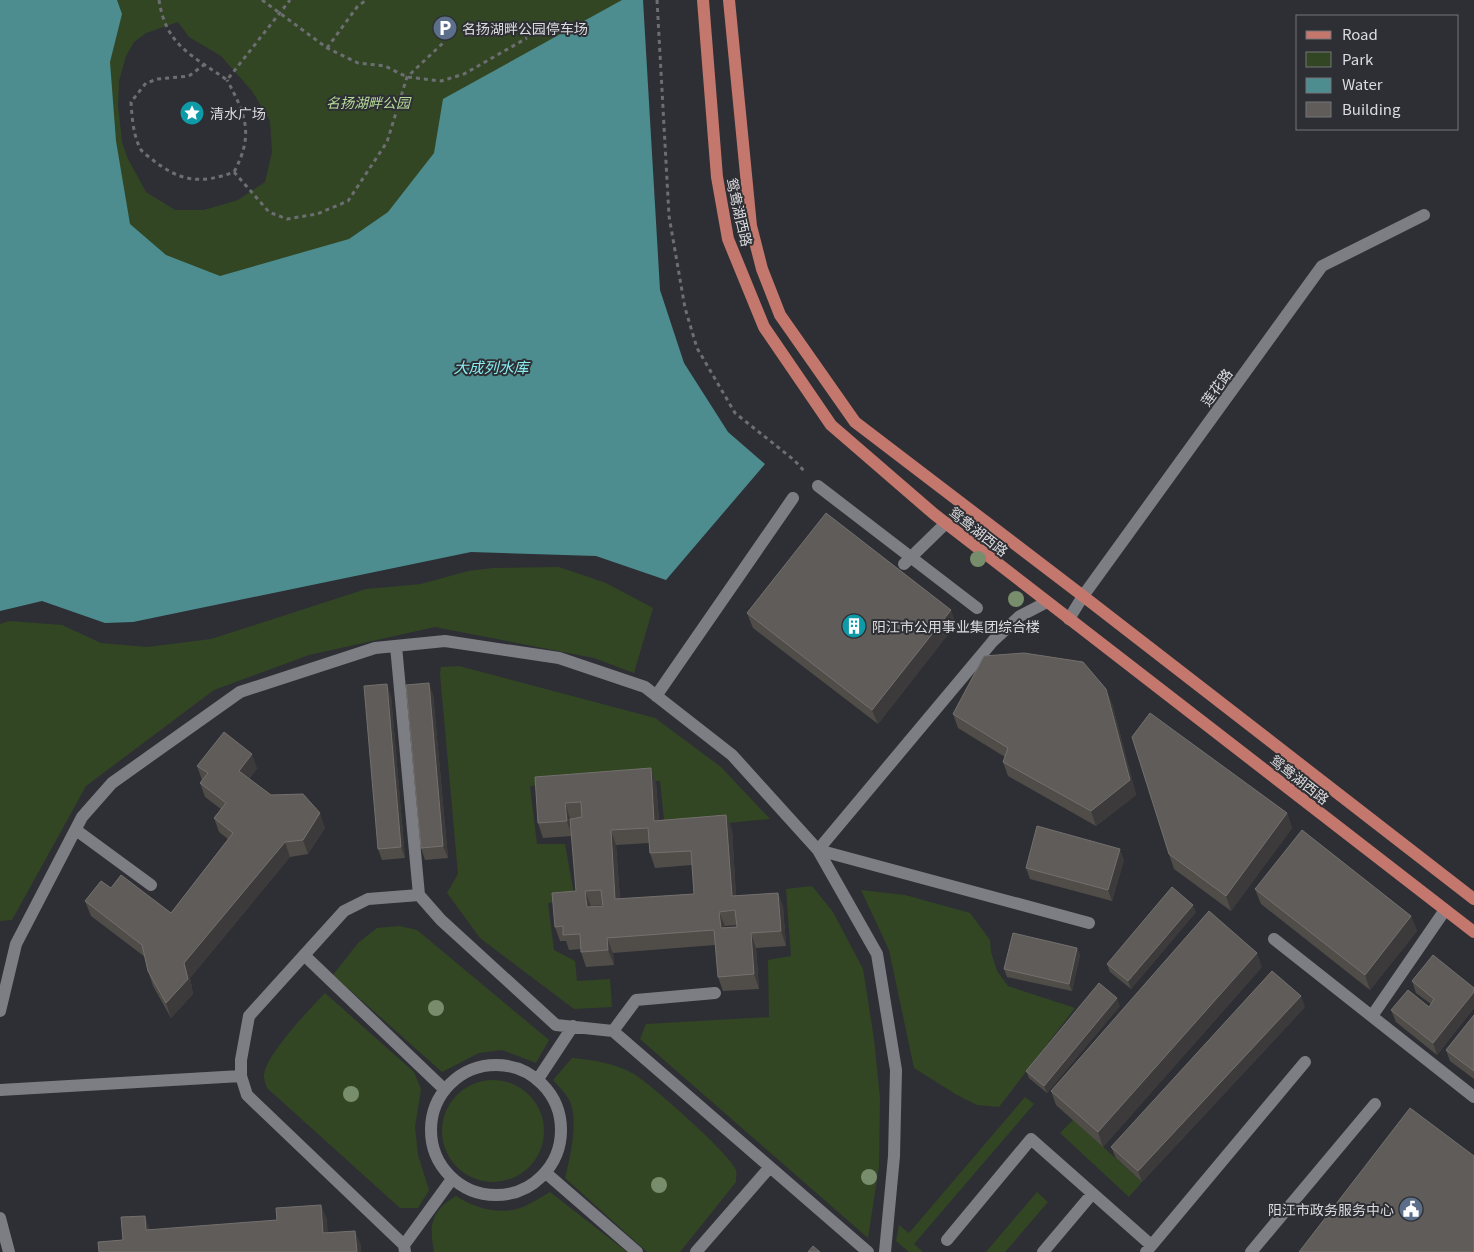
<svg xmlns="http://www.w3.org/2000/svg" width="1474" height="1252" viewBox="0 0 1474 1252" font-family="Georgia,'Noto Sans SC',serif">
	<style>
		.green { fill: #324623; fill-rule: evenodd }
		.water { fill: #4d8d8f }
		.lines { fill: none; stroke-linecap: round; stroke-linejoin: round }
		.path { stroke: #6d6e72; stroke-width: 3; stroke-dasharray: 4 4; stroke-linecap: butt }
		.minor { stroke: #7d7e84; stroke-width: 12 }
		.major { stroke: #c4776c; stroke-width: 12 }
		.tree { fill: #788d6b }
		.wall { fill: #504d49; fill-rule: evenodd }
		.shaded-wall { fill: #3c3a3a }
		.building { fill: #605c59; stroke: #73706e; fill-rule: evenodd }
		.labels { text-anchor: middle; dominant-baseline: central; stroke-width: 4; stroke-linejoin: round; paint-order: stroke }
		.poi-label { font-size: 14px; fill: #dcdcdf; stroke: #2e2f34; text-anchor: start }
		.park-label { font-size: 14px; font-style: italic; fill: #b4da98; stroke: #2e2f34 }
		.street-label { font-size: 14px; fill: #dcdcdf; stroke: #2e2f34 }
		.water-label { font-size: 15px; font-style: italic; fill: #88eef2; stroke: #2e2f34 }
	</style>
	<rect width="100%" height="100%" fill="#2e2f34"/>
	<path class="green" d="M66,0H626L391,241L217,301L118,268ZM178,22L189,37L221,56L252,91L270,121L272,152L265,182L238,200L204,210H175L146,192L128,159L122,142L118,105L119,81L126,56L134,42L146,33Z
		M559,567L606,583L653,608L634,673L594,658L435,627L309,655L214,690L86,786L12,920L0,921V624L9,621L62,625L101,643L147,647L211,639L366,589L421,584L468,571L493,568Z
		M459,666L655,718L721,767L770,819L665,829L660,781L530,786L537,844H565L575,900L548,903L554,950L575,961L577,981L610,979L612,1007L574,1009L480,938L447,893L458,874L440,674L441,667Z
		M812,886L833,912L863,969L874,1039L880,1098L879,1166L868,1238L640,1039L646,1024L769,1017L768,960L791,956L786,889Z
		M861,890L905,895L970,913L990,940L991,952L997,971L1008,986L1075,1008L999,1107L977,1105L957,1095L914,1068L889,950Z
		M399,926L417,930L549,1040L536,1063L502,1050L479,1053L442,1072L333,975L358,943L377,928Z
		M325,993L414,1072L421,1089L415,1127L418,1155L429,1190L418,1208H400L267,1088C266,1085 264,1080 264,1077C263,1057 311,1008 325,993Z
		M572,1058C593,1060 615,1063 634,1074C652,1085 730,1154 736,1170C737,1174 736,1178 736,1182L680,1252H647L565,1178C570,1158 580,1116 568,1098C564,1091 558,1086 553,1080Z
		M442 1131a51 51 0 1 1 102 0a51 51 0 1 1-102 0Z
		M1025,1097L1034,1104L914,1244L923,1252H909L896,1241L899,1225L909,1233Z
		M1073,1120L1142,1182L1129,1197L1060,1133Z
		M550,1192L627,1252H434C429,1224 431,1211 456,1196C474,1208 501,1216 523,1207C532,1203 541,1197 550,1192Z
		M1037,1192L1048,1202L1005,1252H986Z"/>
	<path class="water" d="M0,0H117L122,14L110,62L116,141L130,224L166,255L220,276L349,239L388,212L434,153L443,99L622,0H643L660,290L684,363L728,432L765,464L666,580L596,556L471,552L133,622L105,623L42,601L0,611Z"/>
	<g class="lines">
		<path class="path" d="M159,0C166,46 192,55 227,80L290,0
			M262,0L327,48L358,63L385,66L407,77L441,81L464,74L527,38
			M657,0L669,216L685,308L697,348L735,413L794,460L806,473
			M327,48L357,7L366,0
			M205,64L189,76L158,79L146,83L131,102C132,117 133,134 140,148C142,153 150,157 154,161C182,182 201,184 234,172C254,135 246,115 227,80
			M234,172L269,212L287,219L317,214L348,201L387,142L407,77L443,43"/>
		<path class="minor" d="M818,486L977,608
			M904,564L946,523
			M1047,602L1020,616L993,641L818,850L1089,923
			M1069,619L1083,596L1322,266L1424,215
			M396,646L419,895
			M656,696L793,498
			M76,830L151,885
			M1274,939L1474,1097
			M304,955L445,1090
			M0,1011L16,944L82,817L112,783L240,692L375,648L445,641L559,658L645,687L732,755L818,850L877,954L896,1070L894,1156L885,1252
			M1372,1016L1445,910
			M613,1031L636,1000L715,993
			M431 1130a65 65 0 1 1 130 0a65 65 0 1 1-130 0Z
			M538,1079L573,1026
			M0,1090L241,1076
			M546,1173L637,1252
			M0,1218L9,1252
			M947,1240L1031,1139L1151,1245
			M404,1245L452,1179
			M405,1252L404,1245L247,1095L241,1076V1060L249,1016L344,911L368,899L419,895L441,920L556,1025L613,1031L868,1252
			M696,1252L770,1167
			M1043,1252L1092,1194
			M1146,1252L1305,1062
			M1251,1252L1375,1104"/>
		<path class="major" d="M703,0L717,177L728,239L764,327L831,425L934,514L1474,932
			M729,0L751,226L762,269L780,315L855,422L1083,596L1474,899"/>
	</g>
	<g class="tree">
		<circle cx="978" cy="559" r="8"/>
		<circle cx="1016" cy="599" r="8"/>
		<circle cx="436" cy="1008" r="8"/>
		<circle cx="351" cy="1094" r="8"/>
		<circle cx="869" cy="1177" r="8"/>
		<circle cx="659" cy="1185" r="8"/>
	</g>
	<path class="wall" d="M747,613L956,624L878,724L753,628Z
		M433,694L448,858L425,860L421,848Z
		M391,695L405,858L382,860L378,849Z
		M1112,703L1136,795L1096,826L1008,776L1003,762L1005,757L958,728L953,714Z
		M197,766L257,768L249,779L271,795L325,828L308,854L290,857L190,978L193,994L171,1018L153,986L148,971L145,957L91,916L85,901L111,888L171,913L228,839L219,832L214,818L221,809L205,797L200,783L202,780Z
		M535,777L656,783L659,820L726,815L732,830L736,896L778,893L783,907L786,946L756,948L759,989L723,991L718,977L715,945L613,953L614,965L586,967L581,952V949L569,950L566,941H560L555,927L576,891L572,836L543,838L538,823ZM582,817L570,819V818ZM649,843L650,853L655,868L692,865L694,894L620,899L616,845ZM603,905V906L591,907V906ZM737,925V927L725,928V926Z
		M1287,813L1292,828L1231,911L1174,869L1169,854Z
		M1124,860L1112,901L1030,879L1026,868Z
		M1255,889L1411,916L1417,931L1370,990L1261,904Z
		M1196,912L1131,989L1110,972L1107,964Z
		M1077,948L1080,955L1072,991L1007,977L1004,969Z
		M1262,967L1103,1147L1056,1105L1051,1091Z
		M1412,981L1474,992V1008L1437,1055L1396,1022L1391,1010L1429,1007L1431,1004L1416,993Z
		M1120,1006L1047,1093L1029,1078L1026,1071Z
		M1305,1007L1142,1182L1116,1158L1111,1147Z
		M1474,1015V1079L1450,1061L1446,1050Z"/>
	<path class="shaded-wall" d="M951,610L956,624L878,724L872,710Z
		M429,683L433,694L448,858L443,846Z
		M387,684L391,695L405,858L401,847Z
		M1106,689L1112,703L1136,795L1096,826L1091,811Z
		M252,754L257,768L244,785L239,771Z
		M651,768L656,783L660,835L654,821Z
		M565,803L570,818L572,836L567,821Z
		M320,813L325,828L308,854L303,840Z
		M1287,813L1292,828L1231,911L1226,896Z
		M726,815L732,830L737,910L732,896Z
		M611,830L616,845L621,914L615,899Z
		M285,842L290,857L190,978L193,994L171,1018L166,1003L184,963Z
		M1120,849L1124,860L1112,901L1108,890Z
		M585,891L591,906L592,922L587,907Z
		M778,893L783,907L786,946L781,931Z
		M1193,905L1196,912L1131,989L1128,981Z
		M719,912L725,926L726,943L721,928Z
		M1411,916L1417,931L1370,990L1365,975Z
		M751,933L756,948L759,989L754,974Z
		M607,938L613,953L614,965L608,950Z
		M1077,948L1080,955L1072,991L1069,984Z
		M1257,953L1262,967L1103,1147L1098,1132Z
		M1474,992V1008L1437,1055L1433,1043Z
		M1301,996L1305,1007L1142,1182L1138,1171Z
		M1117,998L1120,1006L1047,1093L1044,1086Z
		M321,1205L327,1219L329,1248L323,1233Z
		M145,1216L150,1230H146Z
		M355,1231L361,1245V1252H357Z"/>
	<path class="building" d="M826,513L951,610L872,710L747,613Z
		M1024,653L1083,662L1106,689L1130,780L1091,811L1003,762L1008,748L953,714L984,656Z
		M429,683L443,846L421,848L406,685Z
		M387,684L401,847L378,849L364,686Z
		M1150,713L1287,813L1226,896L1169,854L1132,737Z
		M224,732L252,754L239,771L271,795L303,794L320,813L303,840L285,842L184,963L188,979L166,1003L148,971L142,945L85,901L101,881L111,888L121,875L171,913L233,833L214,818L226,803L200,783L208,773L197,766Z
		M651,768L654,821L726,815L732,896L778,893L781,931L751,933L754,974L718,977L714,930L607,938L608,950L581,952L580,934L563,935V926L555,927L552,893L576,891L570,819L582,817L581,802L565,803L567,821L538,823L535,777ZM648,828L650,853L691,851L694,894L615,899L611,830ZM601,890L603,906L587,907L585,891ZM735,910L737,927L721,928L719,912Z
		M1037,826L1120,849L1108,890L1026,868Z
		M1302,830L1411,916L1365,975L1255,889Z
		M1172,887L1193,905L1128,981L1107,964Z
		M1209,911L1257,953L1098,1132L1051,1091Z
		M1013,933L1077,948L1069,984L1004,969Z
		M1433,955L1474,988V992L1433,1043L1391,1010L1408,990L1429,1007L1434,999L1412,981Z
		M1272,971L1301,996L1138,1171L1111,1147Z
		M1099,983L1117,998L1044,1086L1026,1071Z
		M1474,1015V1071L1446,1050Z
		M1410,1108L1474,1156V1252H1299Z
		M321,1205L323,1233L355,1231L357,1252H99L98,1242L123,1240L121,1217L145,1216L146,1230L277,1220L276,1208Z
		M813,1246L820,1252H808Z"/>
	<defs>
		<symbol id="parking-disc" viewBox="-11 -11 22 22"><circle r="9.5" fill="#5c6f8a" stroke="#2e2f34"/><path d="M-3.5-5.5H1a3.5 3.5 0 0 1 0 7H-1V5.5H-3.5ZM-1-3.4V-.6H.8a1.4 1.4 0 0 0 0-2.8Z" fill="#fff"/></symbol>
		<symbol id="sight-disc" viewBox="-11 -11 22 22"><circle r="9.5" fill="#0f9aa8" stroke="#2e2f34"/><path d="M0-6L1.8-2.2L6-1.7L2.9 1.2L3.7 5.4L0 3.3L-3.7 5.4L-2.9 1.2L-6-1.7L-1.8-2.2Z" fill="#fff"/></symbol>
		<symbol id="building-disc" viewBox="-11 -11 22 22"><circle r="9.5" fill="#0f9aa8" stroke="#2e2f34"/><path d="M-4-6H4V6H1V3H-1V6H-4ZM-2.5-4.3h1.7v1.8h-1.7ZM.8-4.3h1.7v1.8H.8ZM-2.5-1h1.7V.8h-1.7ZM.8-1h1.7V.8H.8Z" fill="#fff"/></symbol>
		<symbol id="civic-disc" viewBox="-11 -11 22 22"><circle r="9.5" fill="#5c6f8a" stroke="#2e2f34"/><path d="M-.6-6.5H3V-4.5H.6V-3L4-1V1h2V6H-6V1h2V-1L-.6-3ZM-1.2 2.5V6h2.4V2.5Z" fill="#fff"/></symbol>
	</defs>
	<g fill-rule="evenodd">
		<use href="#parking-disc" x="431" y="14" width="28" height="28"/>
		<use href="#sight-disc" x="178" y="99" width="28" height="28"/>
		<use href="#building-disc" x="840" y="612" width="28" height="28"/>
		<use href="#civic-disc" x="1397" y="1195" width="28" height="28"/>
	</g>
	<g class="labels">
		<g class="poi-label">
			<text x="462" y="28">名扬湖畔公园停车场</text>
			<text x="210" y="113">清水广场</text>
			<text x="872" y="626">阳江市公用事业集团综合楼</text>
			<text x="1394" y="1209" text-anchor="end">阳江市政务服务中心</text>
		</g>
		<g class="park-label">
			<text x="368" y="102">名扬湖畔公园</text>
		</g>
		<g class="street-label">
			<text transform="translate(740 212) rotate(77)">鸳鸯湖西路</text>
			<text transform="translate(1216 387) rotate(-54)">莲花路</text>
			<text transform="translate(979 531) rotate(38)">鸳鸯湖西路</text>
			<text transform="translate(1300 779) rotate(38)">鸳鸯湖西路</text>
		</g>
		<g class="water-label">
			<text x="491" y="366">大成列水库</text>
		</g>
	</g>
	<rect x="1296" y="15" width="162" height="115" fill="#2e2f34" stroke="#747478"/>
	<rect x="1306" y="31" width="25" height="8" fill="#c4776c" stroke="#747478"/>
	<text x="1342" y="40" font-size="15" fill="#dcdcdf">Road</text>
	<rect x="1306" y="52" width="25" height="15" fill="#324623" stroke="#747478"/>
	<text x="1342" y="65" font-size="15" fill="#dcdcdf">Park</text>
	<rect x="1306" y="78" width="25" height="15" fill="#4d8d8f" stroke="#747478"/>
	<text x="1342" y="90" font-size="15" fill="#dcdcdf">Water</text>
	<rect x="1306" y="102" width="25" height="15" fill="#605c59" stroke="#747478"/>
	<text x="1342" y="115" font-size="15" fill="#dcdcdf">Building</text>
</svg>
